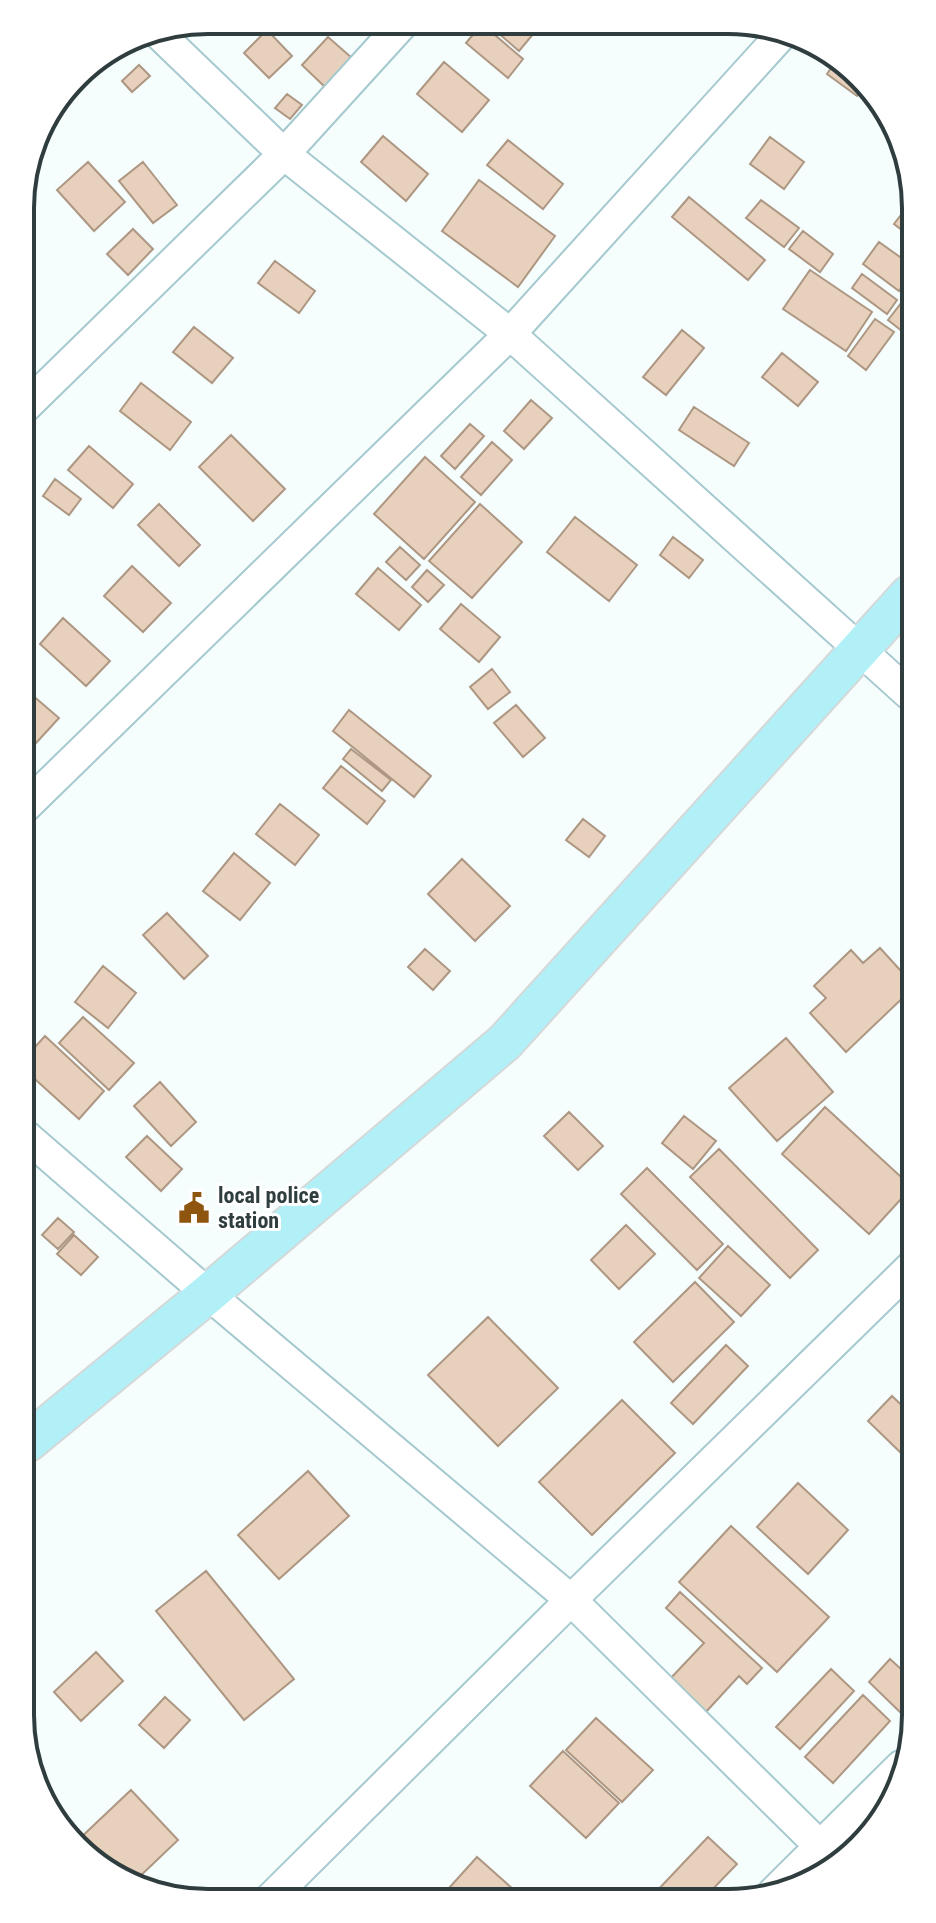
<svg xmlns="http://www.w3.org/2000/svg" width="936" height="1923" viewBox="0 0 936 1923" font-family="'Roboto Condensed',sans-serif">
	<style>
		.building { fill: #e8d1bc; stroke: #ad9783; stroke-width: 2 }
		.lines { fill: none; stroke-linecap: round; stroke-linejoin: round }
		.minor-casing { stroke: #a5c9ce; stroke-width: 34 }
		.major-casing { stroke: #d5d8d9; stroke-width: 42 }
		.minor { stroke: #fff; stroke-width: 30 }
		.major { stroke: #b2f0f8; stroke-width: 38 }
		.labels { text-anchor: middle; dominant-baseline: central; stroke-width: 6; stroke-linejoin: round; paint-order: stroke }
		.poi-label { font-size: 22px; font-weight: bold; fill: #2f3d3f; stroke: #fff; text-anchor: start }
		.rim { fill: none; stroke: #2f3d3f; stroke-width: 4 }
	</style>
	<rect width="100%" height="100%" fill="#f5fdfd"/>
	<path class="building" d="M316,21H338L328,32Z
		M492,22H522L534,33L519,51L489,25Z
		M482,24L523,59L508,78L466,43Z
		M267,30L292,56L269,78L244,53Z
		M328,37L352,58L325,87L302,65Z
		M837,59L853,68L865,86L857,96L827,74Z
		M444,62L489,100L462,132L417,94Z
		M139,65L150,76L132,92L122,81Z
		M287,94L302,105L290,119L275,108Z
		M383,136L428,174L406,201L361,162Z
		M770,137L804,162L784,189L750,164Z
		M508,140L563,184L543,209L487,165Z
		M88,162L125,202L94,231L57,190Z
		M143,162L177,205L153,223L119,181Z
		M479,180L555,236L518,287L442,231Z
		M689,197L765,260L748,280L672,217Z
		M761,200L799,228L784,247L746,218Z
		M904,211L907,214V234L894,224Z
		M133,229L153,249L128,275L107,254Z
		M803,231L833,254L820,272L789,249Z
		M879,242L907,262V280L899,291L863,264Z
		M275,261L315,291L299,313L258,283Z
		M810,270L872,312L846,351L783,309Z
		M862,274L897,300L887,314L852,288Z
		M902,302L907,306V335L888,320Z
		M875,319L894,332L866,370L848,356Z
		M194,327L233,358L212,383L173,352Z
		M682,330L704,348L666,395L643,377Z
		M782,353L818,382L798,406L762,377Z
		M141,383L191,422L170,450L120,411Z
		M531,400L552,418L524,449L504,431Z
		M694,407L749,443L734,466L679,430Z
		M470,424L484,436L455,469L441,456Z
		M231,435L285,489L253,521L199,467Z
		M492,442L512,460L481,495L461,477Z
		M89,446L133,484L113,508L68,470Z
		M425,457L475,502L424,559L374,514Z
		M55,479L81,499L69,515L43,496Z
		M159,504L200,545L179,566L138,525Z
		M480,504L522,542L472,598L429,561Z
		M575,517L637,565L609,601L547,552Z
		M673,537L703,560L689,578L660,555Z
		M400,547L420,565L406,580L386,562Z
		M132,566L171,603L143,632L104,596Z
		M378,568L421,605L399,630L356,594Z
		M427,570L444,585L428,602L412,587Z
		M461,604L500,637L479,662L440,629Z
		M63,618L110,661L86,686L40,644Z
		M492,669L510,692L488,709L470,687Z
		M24,688L59,718L36,743L24,733Z
		M516,705L545,738L523,757L494,723Z
		M349,710L431,776L414,797L333,731Z
		M351,749L391,780L382,791L343,759Z
		M341,766L385,801L367,824L323,788Z
		M280,804L319,835L295,865L256,834Z
		M583,819L605,836L589,857L566,840Z
		M234,853L270,883L240,920L203,891Z
		M462,859L510,906L475,941L428,894Z
		M167,913L208,956L184,979L143,935Z
		M880,948L911,982V990L846,1052L810,1013L826,998L814,986L851,950L863,963Z
		M425,949L450,971L433,990L408,967Z
		M103,966L136,993L108,1028L75,1002Z
		M83,1017L134,1063L109,1090L59,1043Z
		M45,1036L104,1091L79,1119L26,1071V1057Z
		M786,1038L833,1092L777,1141L729,1088Z
		M160,1082L196,1122L171,1146L134,1106Z
		M825,1107L912,1187L869,1234L782,1154Z
		M569,1112L603,1146L578,1170L544,1136Z
		M684,1116L716,1141L693,1169L662,1143Z
		M147,1136L182,1169L161,1191L126,1157Z
		M719,1149L818,1250L790,1278L690,1177Z
		M647,1168L723,1244L697,1270L621,1194Z
		M58,1218L74,1232L58,1249L42,1235Z
		M626,1225L655,1254L619,1289L591,1260Z
		M74,1235L98,1257L81,1275L57,1254Z
		M728,1246L770,1285L741,1316L699,1278Z
		M695,1282L734,1322L673,1382L634,1342Z
		M488,1317L558,1388L498,1446L428,1375Z
		M726,1345L748,1366L693,1424L671,1403Z
		M892,1396L914,1417V1438L900,1452L868,1421Z
		M622,1400L675,1453L592,1535L539,1482Z
		M308,1471L349,1516L279,1579L238,1535Z
		M798,1483L848,1530L808,1574L757,1527Z
		M731,1526L829,1617L777,1672L679,1582Z
		M206,1571L294,1679L244,1720L156,1611Z
		M680,1592L762,1668L747,1684L739,1676L705,1713L669,1680L704,1643L666,1608Z
		M915,1625V1646L904,1636Z
		M96,1652L123,1681L81,1721L54,1692Z
		M890,1659L915,1682V1699L902,1714L869,1682Z
		M831,1669L854,1691L800,1749L776,1727Z
		M863,1695L890,1721L833,1783L805,1757Z
		M165,1697L190,1720L164,1748L139,1725Z
		M596,1718L653,1770L622,1802L566,1750Z
		M563,1751L619,1803L586,1838L530,1786Z
		M131,1790L178,1840L136,1880L84,1857L75,1843Z
		M708,1837L737,1864L708,1894L653,1895Z
		M477,1857L513,1889L506,1897L440,1898Z"/>
	<g class="lines">
		<defs>
			<path id="minor" d="M155,30L284,154L510,334L909,694
				M23,409L284,154L405,21
				M25,807L510,334L783,33
				M26,1136L208,1294L571,1600L834,1860
				M773,1893L901,1766
				M269,1900L571,1600L913,1265"/>
			<path id="major" d="M28,1442L208,1294L505,1042L909,595"/>
		</defs>
		<use href="#minor" class="minor-casing"/>
		<use href="#major" class="major-casing"/>
		<use href="#minor" class="minor"/>
		<use href="#major" class="major"/>
	</g>
	<defs>
		<symbol id="civic-bare" viewBox="-9 -9 18 18"><path d="M-.6-6.5H3V-4.5H.6V-3L4-1V1h2V6H-6V1h2V-1L-.6-3ZM-1.2 2.5V6h2.4V2.5Z" fill="#8e550f" stroke="#fff" stroke-width="2.5" paint-order="stroke"/></symbol>
	</defs>
	<g fill-rule="evenodd">
		<use href="#civic-bare" x="172" y="1186" width="44" height="44"/>
	</g>
	<g class="labels">
		<g class="poi-label">
			<text x="218" y="1195">local police<tspan x="218" dy="25">station</tspan></text>
		</g>
	</g>
	<path d="M0 0H936V1923H0ZM208 34H728A174 174 0 0 1 902 208V1715A174 174 0 0 1 728 1889H208A174 174 0 0 1 34 1715V208A174 174 0 0 1 208 34Z" fill="#fff" fill-rule="evenodd"/>
	<path class="rim" d="M208 34H728A174 174 0 0 1 902 208V1715A174 174 0 0 1 728 1889H208A174 174 0 0 1 34 1715V208A174 174 0 0 1 208 34Z"/>
</svg>
